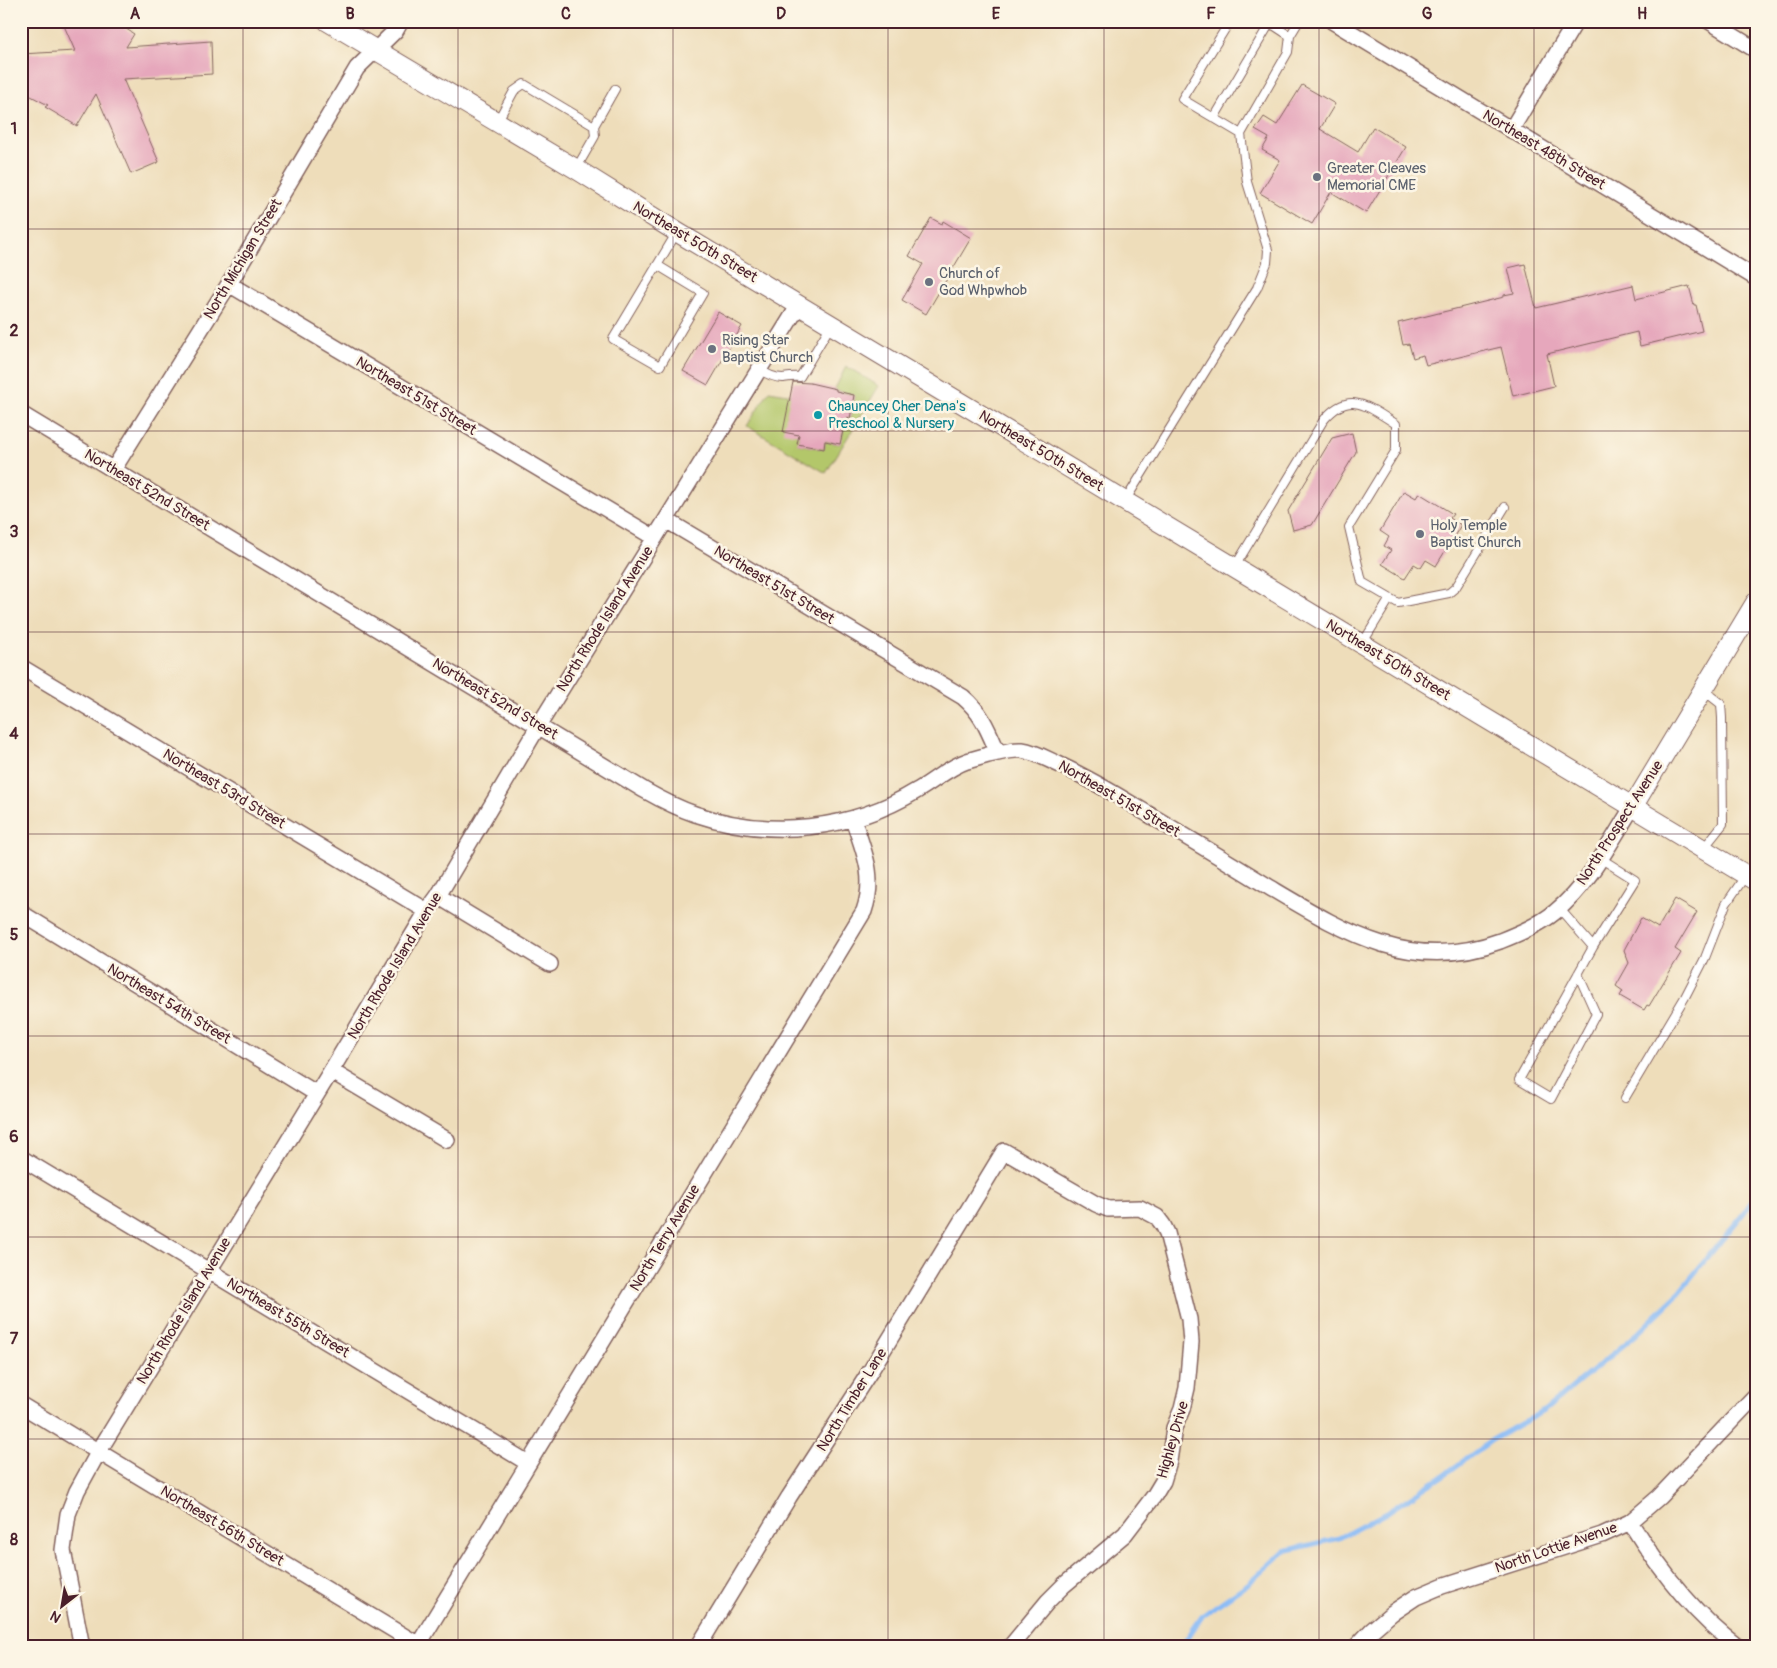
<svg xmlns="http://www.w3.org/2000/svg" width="1777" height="1668" viewBox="0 0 1777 1668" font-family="Pangolin,sans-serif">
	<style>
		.green { fill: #b3c76b; stroke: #7e734b }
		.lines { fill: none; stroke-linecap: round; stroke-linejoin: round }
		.stream { stroke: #8abbf6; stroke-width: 5 }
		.building { fill: #e6a7bc }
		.service-casing { stroke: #83625d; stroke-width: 10 }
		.minor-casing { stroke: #83625d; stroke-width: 18 }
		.tertiary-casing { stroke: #83625d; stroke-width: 21 }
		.service { stroke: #fff; stroke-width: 8 }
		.minor { stroke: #fff; stroke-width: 15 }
		.tertiary { stroke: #fff; stroke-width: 19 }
		.grid { fill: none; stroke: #4a1f2b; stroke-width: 1; stroke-opacity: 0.55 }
		.worship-dot { fill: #6b7280; stroke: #fcf5e5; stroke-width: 2 }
		.culture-dot { fill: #0f9aa8; stroke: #fcf5e5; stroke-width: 2 }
		.labels { text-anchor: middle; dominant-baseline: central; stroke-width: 5; stroke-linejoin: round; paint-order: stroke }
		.street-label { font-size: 15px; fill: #4a1f2b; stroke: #fcf5e5 }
		.worship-label { font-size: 15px; fill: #5b616d; stroke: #fcf5e5; text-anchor: start }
		.culture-label { font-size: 15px; fill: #0d838f; stroke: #fcf5e5; text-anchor: start }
		.neatline { fill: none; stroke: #4a1f2b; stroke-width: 2 }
		.grid-label { font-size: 16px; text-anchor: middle; font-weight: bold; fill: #4a1f2b }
	</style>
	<rect width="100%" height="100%" fill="#fcf5e5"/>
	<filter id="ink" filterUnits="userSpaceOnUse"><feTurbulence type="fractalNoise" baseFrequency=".02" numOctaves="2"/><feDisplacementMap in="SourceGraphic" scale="10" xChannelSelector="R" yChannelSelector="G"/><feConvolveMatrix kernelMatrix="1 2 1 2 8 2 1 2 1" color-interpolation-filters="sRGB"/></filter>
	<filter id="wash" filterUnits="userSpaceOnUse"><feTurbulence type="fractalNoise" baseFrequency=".0096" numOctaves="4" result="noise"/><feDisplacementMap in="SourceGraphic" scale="20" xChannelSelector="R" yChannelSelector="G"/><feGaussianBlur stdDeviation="1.12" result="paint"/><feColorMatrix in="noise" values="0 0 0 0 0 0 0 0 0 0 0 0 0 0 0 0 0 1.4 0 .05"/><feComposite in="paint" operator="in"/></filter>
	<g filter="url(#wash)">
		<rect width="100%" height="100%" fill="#eeddba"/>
		<path class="green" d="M846,366L879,386L826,473L747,426L769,391L794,395L799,435L798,444L824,449L825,441L840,444L846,418L850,419L854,395L836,391L835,389Z"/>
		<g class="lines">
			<path class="stream" d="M1181,1647L1203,1615L1249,1583L1284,1551L1339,1538L1386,1513L1444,1475L1492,1440L1545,1410L1637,1334L1676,1296L1743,1214L1756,1195"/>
		</g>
		<g id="blocks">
			<path class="building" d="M62,21H114L134,34L126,47L211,41L212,74L123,79L159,162L131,174L96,94L77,126L45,107L48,105L29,95V86L21,87V54L75,51Z
				M1302,85L1335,104L1320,129L1358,152L1373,127L1406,147L1366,213L1331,192L1312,224L1260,193L1280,160L1262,150L1269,138L1255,130L1264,117L1277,125Z
				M931,218L942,224L943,221L971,238L926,314L902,300L923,264L909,256Z
				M1525,264L1536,308L1633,285L1636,299L1689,286L1694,305H1696L1702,331L1640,346L1637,332L1547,354L1554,386L1513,396L1501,347L1426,365L1423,355L1413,358L1409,344L1403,345L1398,323L1504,297V295L1514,293L1508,268Z
				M718,312L742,326L708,385L683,371Z
				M793,382L810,383L836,389V391L854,395L850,419L846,418L840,444L825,441L824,449L797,444L799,435L783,432Z
				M1352,433L1356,452L1312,525L1293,530L1288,511L1332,438Z
				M1404,491L1416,498L1419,493L1453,514L1450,518L1461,525L1436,566L1426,560L1421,568L1414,564L1405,578L1382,564L1391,550L1384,546L1389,537L1380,531Z
				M1675,899L1697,912L1675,949L1681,953L1649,1006L1647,1005L1644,1010L1620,996L1623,991L1616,986L1629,963L1624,950L1641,918L1658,928Z"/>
		</g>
	</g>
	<g filter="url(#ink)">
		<use href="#blocks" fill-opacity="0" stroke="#83625d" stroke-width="1"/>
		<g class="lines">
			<defs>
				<path id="service" d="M152,21L165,24L199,21
					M1230,21L1182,99L1241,134
					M1267,21L1290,36
					M1214,118L1270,23
					M497,122L514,91L524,84L594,126L595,136L576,169
					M594,126L615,89
					M657,265L703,293L660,366L613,339L677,232
					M759,369C766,374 774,378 783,378C789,377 794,376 800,377L831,325
					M1125,501L1257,288L1267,263L1268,250L1247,182L1241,134L1288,52L1290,36L1299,21
					M1234,568L1323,421C1349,389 1367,406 1396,424V450L1349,527L1362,582L1398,603L1449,593L1456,587L1505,507
					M1362,644L1389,600
					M1703,690L1721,704L1722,718L1723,824L1704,848
					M1559,908L1593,947L1635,880L1600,858
					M1578,974L1596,1014L1551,1099L1519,1080L1593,947
					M1625,1098L1685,997L1705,958L1726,904L1746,875"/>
				<path id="minor" d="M1332,21L1756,278
					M1709,21L1756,50
					M1511,130L1576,21
					M229,284L655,538
					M21,414L644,790C660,799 677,808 695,814C769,839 851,831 918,790C934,781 949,767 967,761C974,759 981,757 988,755C999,753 1011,749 1022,750C1035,752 1047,759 1058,764C1086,777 1112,792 1138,808C1180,833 1222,858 1264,884C1340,929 1409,975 1500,941C1520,933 1539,925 1555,912C1589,884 1609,844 1632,808
					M113,470L229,284L357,68L396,30L401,21
					M666,520L963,697C982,713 988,730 998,753
					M21,667L427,911
					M438,896L550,964
					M21,913L317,1094
					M331,1071L447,1140
					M21,1158L528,1463
					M21,1405L422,1647
					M1630,1522C1659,1569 1693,1614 1738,1647
					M82,1647L63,1550L68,1514L77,1491L99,1451L331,1071L427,911L438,896L539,725L799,305
					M417,1647L864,911C876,876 864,852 853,819
					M698,1647L789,1497L871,1370L1004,1151L1096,1204L1108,1209L1140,1208L1157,1217L1163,1225L1167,1233L1189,1319L1191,1342L1187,1388L1182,1409L1174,1428L1169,1461L1163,1481L1154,1496L1125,1534L1064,1585L1048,1601L1010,1647
					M1356,1647L1372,1630L1392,1613L1416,1597L1442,1586L1602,1535L1630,1522L1659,1497L1756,1395"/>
				<path id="tertiary" d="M327,21L576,169L677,232L1756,881
					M1632,808L1756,602"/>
			</defs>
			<use href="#service" class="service-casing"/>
			<use href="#minor" class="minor-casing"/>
			<use href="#tertiary" class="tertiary-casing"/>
			<use href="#service" class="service"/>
			<use href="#minor" class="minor"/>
			<use href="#tertiary" class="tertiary"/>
		</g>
	</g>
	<path class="grid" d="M243,21V1647M458,21V1647M673,21V1647M888,21V1647M1104,21V1647M1319,21V1647M1534,21V1647M21,229H1756M21,431H1756M21,632H1756M21,834H1756M21,1036H1756M21,1237H1756M21,1439H1756"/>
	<g class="worship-dot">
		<circle cx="1317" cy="177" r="5"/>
		<circle cx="929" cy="282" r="5"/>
		<circle cx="712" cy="349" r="5"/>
		<circle cx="1420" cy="534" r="5"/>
	</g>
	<circle class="culture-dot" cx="818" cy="415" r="5"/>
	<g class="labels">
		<g class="street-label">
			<text transform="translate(1544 150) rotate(31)">Northeast 48th Street</text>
			<text transform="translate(695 242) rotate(31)">Northeast 50th Street</text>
			<text transform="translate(243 259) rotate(-59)">North Michigan Street</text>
			<text transform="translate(416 396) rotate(31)">Northeast 51st Street</text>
			<text transform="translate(1041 451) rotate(31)">Northeast 50th Street</text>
			<text transform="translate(147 490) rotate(31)">Northeast 52nd Street</text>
			<text transform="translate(774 585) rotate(31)">Northeast 51st Street</text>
			<text transform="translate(605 619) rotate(-58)">North Rhode Island Avenue</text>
			<text transform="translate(1388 660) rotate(31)">Northeast 50th Street</text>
			<text transform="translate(495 699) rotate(31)">Northeast 52nd Street</text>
			<text transform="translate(224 789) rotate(31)">Northeast 53rd Street</text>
			<text transform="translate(1119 799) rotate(30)">Northeast 51st Street</text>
			<text transform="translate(1620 823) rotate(-57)">North Prospect Avenue</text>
			<text transform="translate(395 966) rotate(-59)">North Rhode Island Avenue</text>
			<text transform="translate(169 1004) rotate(31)">Northeast 54th Street</text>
			<text transform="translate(665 1238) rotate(-59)">North Terry Avenue</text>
			<text transform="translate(184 1311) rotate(-59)">North Rhode Island Avenue</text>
			<text transform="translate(288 1318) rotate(31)">Northeast 55th Street</text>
			<text transform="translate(852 1400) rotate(-58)">North Timber Lane</text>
			<text transform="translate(1173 1440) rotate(-74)">Highley Drive</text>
			<text transform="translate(222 1526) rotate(31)">Northeast 56th Street</text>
			<text transform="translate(1556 1548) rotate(-19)">North Lottie Avenue</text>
		</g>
		<g class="worship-label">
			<text x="1327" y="168">Greater Cleaves<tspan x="1327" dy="17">Memorial CME</tspan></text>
			<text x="939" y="273">Church of<tspan x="939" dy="17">God Whpwhob</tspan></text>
			<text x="722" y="340">Rising Star<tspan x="722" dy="17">Baptist Church</tspan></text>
			<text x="1430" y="525">Holy Temple<tspan x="1430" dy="17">Baptist Church</tspan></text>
		</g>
		<g class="culture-label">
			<text x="828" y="406">Chauncey Cher Dena's<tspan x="828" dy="17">Preschool &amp; Nursery</tspan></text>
		</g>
	</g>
	<rect width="1777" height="1668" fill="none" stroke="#fcf5e5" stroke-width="55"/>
	<g transform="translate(62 1606) rotate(211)" stroke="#fcf5e5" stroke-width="4" paint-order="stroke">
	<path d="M0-4L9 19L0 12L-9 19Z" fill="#4a1f2b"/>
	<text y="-8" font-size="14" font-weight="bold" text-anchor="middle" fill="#4a1f2b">N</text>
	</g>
	<rect x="28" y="28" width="1722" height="1612" class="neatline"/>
	<g class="grid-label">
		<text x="135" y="19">A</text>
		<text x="350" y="19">B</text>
		<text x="566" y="19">C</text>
		<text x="781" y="19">D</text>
		<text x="996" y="19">E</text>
		<text x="1211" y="19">F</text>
		<text x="1427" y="19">G</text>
		<text x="1642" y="19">H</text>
		<text x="14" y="134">1</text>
		<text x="14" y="336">2</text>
		<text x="14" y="537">3</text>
		<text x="14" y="739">4</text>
		<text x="14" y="940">5</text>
		<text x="14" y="1142">6</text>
		<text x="14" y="1344">7</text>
		<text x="14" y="1545">8</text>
	</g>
</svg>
